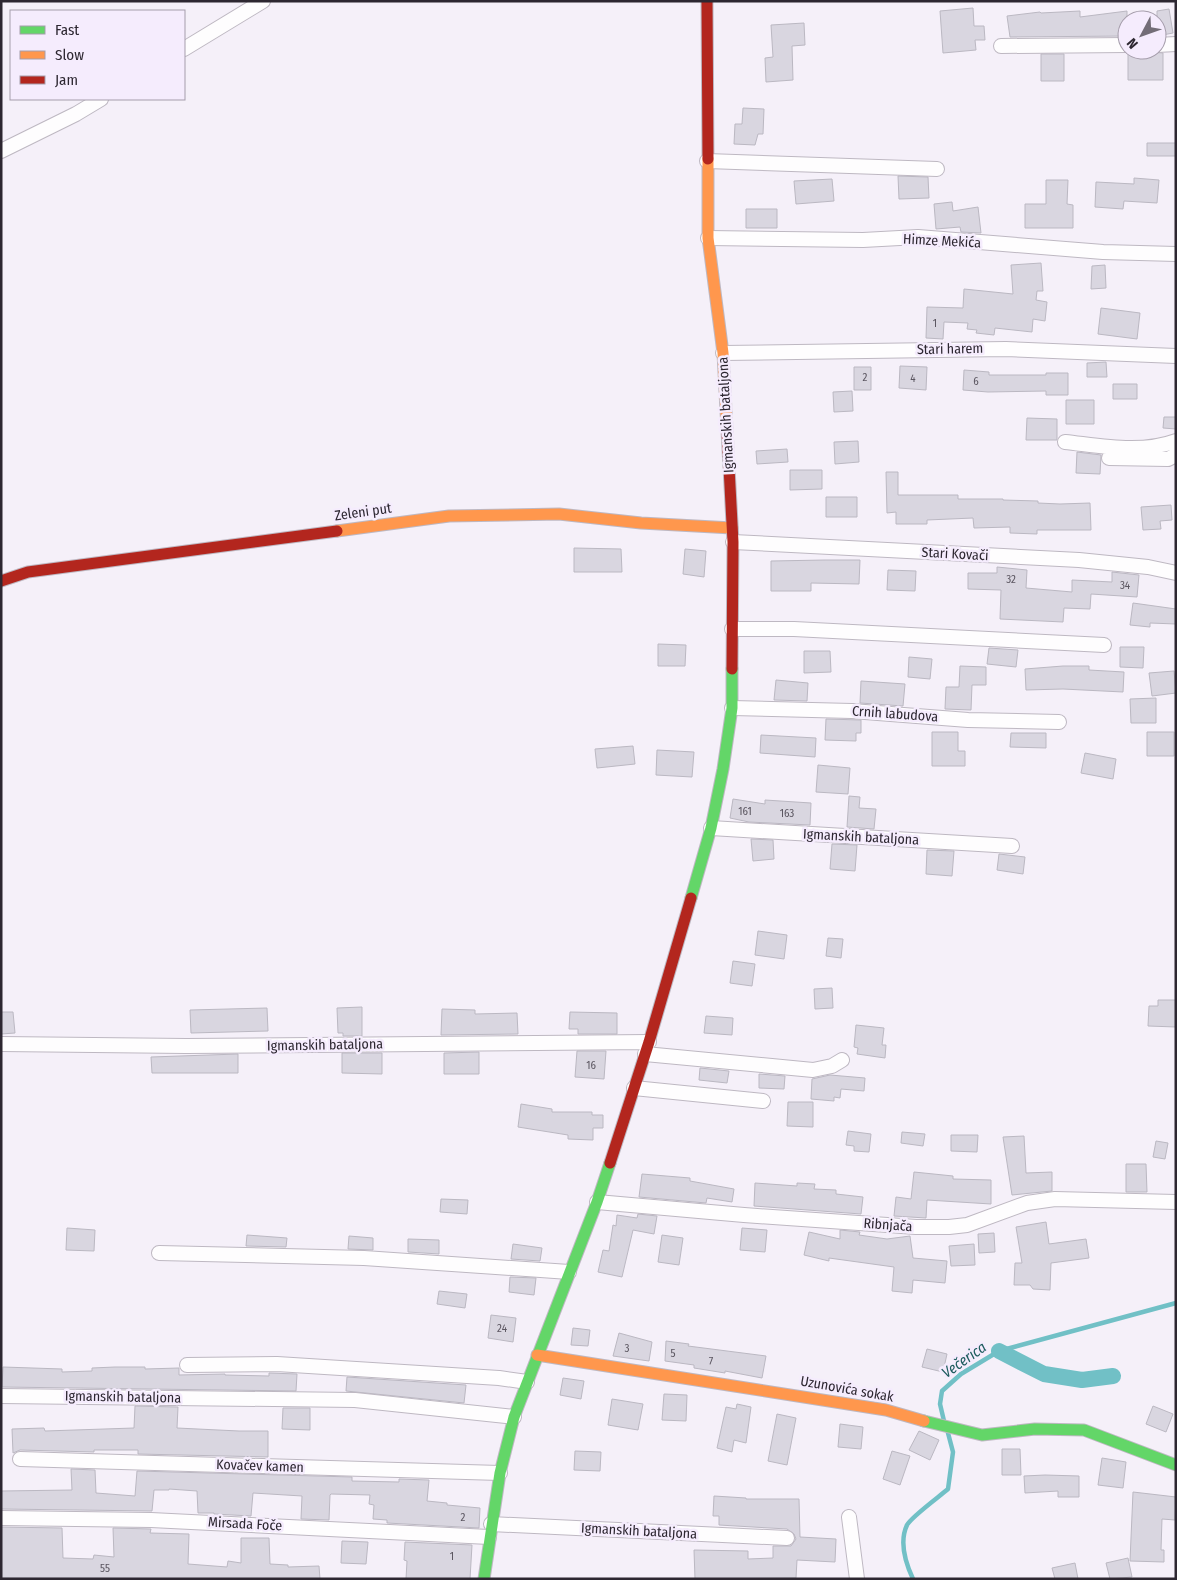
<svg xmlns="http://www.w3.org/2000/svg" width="1177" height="1580" viewBox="0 0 1177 1580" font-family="'Fira Sans Condensed',sans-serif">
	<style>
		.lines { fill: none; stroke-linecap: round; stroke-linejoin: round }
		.stream { stroke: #71c0c6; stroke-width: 4.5 }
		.canal { stroke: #71c0c6; stroke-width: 16 }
		.building { fill: #d9d6e0; stroke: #bbb8c2 }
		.street-casing { stroke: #beb8c2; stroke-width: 16 }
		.fast-casing { stroke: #beb8c2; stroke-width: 13 }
		.slow-casing { stroke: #beb8c2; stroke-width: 13 }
		.jam-casing { stroke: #beb8c2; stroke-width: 13 }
		.street { stroke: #fefdfe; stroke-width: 14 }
		.fast { stroke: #63d668; stroke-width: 11 }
		.slow { stroke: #ff974d; stroke-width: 11 }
		.jam { stroke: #b3261e; stroke-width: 11 }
		.labels { text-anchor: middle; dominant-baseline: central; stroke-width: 5; stroke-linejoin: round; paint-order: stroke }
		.number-label { font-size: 11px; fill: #5b5660 }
		.street-label { font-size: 14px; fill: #2d2731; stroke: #f5ecfd }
		.water-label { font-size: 15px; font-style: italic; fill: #1e5c5e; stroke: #f5ecfd }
	</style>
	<rect width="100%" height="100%" fill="#f5f0f9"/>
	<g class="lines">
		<path class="stream" d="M944,1421L940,1404L942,1391L961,1374L999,1351L1176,1303
			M913,1579C906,1564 899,1542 907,1525C911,1517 940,1496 948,1489L953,1452L948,1433"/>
		<path class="canal" d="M999,1351L1044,1374L1082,1380L1113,1376"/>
	</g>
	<path class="building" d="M973,8L974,26H984L985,40H975L976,50L943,53L940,11Z
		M1169,9L1173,33L1157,36V11Z
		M1080,11V17L1127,11V36L1010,37L1007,16L1040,12L1041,13Z
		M804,23L805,45L792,46L793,80L766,82L765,58L773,57L771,25Z
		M1132,52H1152L1163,53V80H1128V54Z
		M1041,54H1064V81H1041Z
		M743,108L764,109L763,134H758L755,145L734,144L735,124H742Z
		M1147,143H1176V156H1147Z
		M898,176L928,177L929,198L899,199Z
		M1134,178L1159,180L1157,203L1124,201L1123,209L1095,207L1096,182L1134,184Z
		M832,179L834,201L796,204L794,181Z
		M1046,180H1068L1067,204L1073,205V228H1025V204H1046Z
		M952,202L953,211L978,207L981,233L961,232L960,227L936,229L934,204Z
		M746,209H777V228H746Z
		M1041,263L1043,291H1037L1036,300L1047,302L1045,321L1033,319L1032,332L995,328L994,335L976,333L977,330L967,329L968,323L944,322L943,339L926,338L927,307L963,308L964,289L1013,294L1011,265Z
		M1105,265L1106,288L1091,289L1092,266Z
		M1101,308L1140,313L1137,339L1098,334Z
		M1106,362L1107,377H1087V363Z
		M900,366L927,367L926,390L899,388Z
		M854,367H871V390H854Z
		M964,370L989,372V375H1046V373H1068V395H1046V391L988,392L963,390Z
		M1113,384H1137V399H1113Z
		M852,391L853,411L834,412L833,392Z
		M1066,400H1094V424H1066Z
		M1164,417H1176V429L1163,428Z
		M1027,418L1057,419V440H1026Z
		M858,441L859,462L835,464L834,442Z
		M787,449L788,462L757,464L756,451Z
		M1077,452L1101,455L1100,474L1076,473Z
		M790,470H822V489L790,490Z
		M886,472H898V495H958V499H1003V500L1038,501V503L1060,504L1090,503L1091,530H1037V534L1010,533V527L974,528L973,518L927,520V524H896V512L887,513Z
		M826,497H857V517H826Z
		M1171,505L1172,520L1160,521L1161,529L1143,530L1141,507Z
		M574,548L621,549L622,572H574Z
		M685,549L706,551L704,577L683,574Z
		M825,560H860L859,584L811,583V591H771V561Z
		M997,567L1027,570L1026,588L1072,592V580L1112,582V572L1139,575L1137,597L1091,594L1090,609L1064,608L1063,622L1000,619L1001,590L968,589V573H997Z
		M888,570L916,571L915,591L887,590Z
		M1133,603L1176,609V624L1150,623V627L1130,625Z
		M658,644L686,645L685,666H658Z
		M1120,647H1144L1143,668L1120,667Z
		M989,648L1018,650L1016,667L987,664Z
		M804,651H830L831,672L804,673Z
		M909,657L932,659L930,679L908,677Z
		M960,666L986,667V685H972L971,710L945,709L946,687H959Z
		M1063,666H1089V670L1124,672L1123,692L1063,689L1026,690L1025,669Z
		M1174,671L1176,693L1152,696L1149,673Z
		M776,680L808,683L807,701L774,700Z
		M861,681L905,684L903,706L860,703Z
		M1156,698V723H1131L1130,699Z
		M826,719L861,720V733H856V741L825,740Z
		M932,732H958V751H965V766H932Z
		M1147,732H1174V756H1147Z
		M1011,733H1046V748L1010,747Z
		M761,735L816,738L815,757L760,753Z
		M633,746L635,764L597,768L595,749Z
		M657,750L694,752L692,777L656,775Z
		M1085,753L1116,759L1113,779L1081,773Z
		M818,765L850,768L848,794L816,792Z
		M849,796L860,797L859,808L876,809L874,829L847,827Z
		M733,799L765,804V800L811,803L810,825L749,822L730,818Z
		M751,839L773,840L774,859L753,861Z
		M832,844L857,845L855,871L830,869Z
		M927,850L954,851L952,876L926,874Z
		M999,854L1025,857L1023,874L997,870Z
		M758,931L787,935L784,959L755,955Z
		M828,938L843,939L841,958L826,956Z
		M733,961L755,964L752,986L730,983Z
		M832,988L833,1008L815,1009L814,989Z
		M1158,1000H1176V1027L1148,1026L1149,1006H1158Z
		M362,1007V1036H343V1033H338L337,1008Z
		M267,1008L268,1031L191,1033L190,1010Z
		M442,1009L475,1010V1014L517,1013L518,1034L441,1035Z
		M1,1012H13L15,1033L1,1034Z
		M570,1012L617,1013V1034H578V1029H569Z
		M706,1016L733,1018L732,1035L704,1033Z
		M856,1025L884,1028L882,1045H886L885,1058L857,1054L858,1048L854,1047Z
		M577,1051H606L604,1079L575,1077Z
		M479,1052V1074H444V1053Z
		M342,1053H382V1074L342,1073Z
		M238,1054V1073H152L151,1057Z
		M700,1068L729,1071L727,1083L699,1080Z
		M759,1074L785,1076L784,1089L759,1088Z
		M830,1075L865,1078L864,1091L841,1089L840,1098L834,1097V1101L811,1099L812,1079Z
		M788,1102H813V1127L787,1126Z
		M521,1104L552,1109V1112H592V1115H603V1128H593V1140L568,1139V1135L518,1127Z
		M848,1131L871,1134L869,1152L854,1151V1146L846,1145Z
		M902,1132L925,1134L923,1146L901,1143Z
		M951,1135H978L977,1152L951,1151Z
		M1024,1136L1026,1173L1052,1172V1191L1012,1195L1003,1137Z
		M1156,1141L1168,1143L1165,1159L1153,1157Z
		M1126,1164H1146L1147,1192H1126Z
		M914,1172L953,1176V1179L991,1180V1204L927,1200L926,1218L894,1216L896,1197L911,1199Z
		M642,1174L690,1178V1181L734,1189L732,1202L707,1198L706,1203L639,1197Z
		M755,1183L797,1186V1183L815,1184L814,1189L836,1190V1194L863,1197L861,1214L754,1206Z
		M441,1199L468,1200L467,1214L440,1212Z
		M638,1214L657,1216L654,1234L633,1230L622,1277L598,1272L603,1250L609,1251L613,1225L616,1226L617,1215L637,1218Z
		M1046,1222L1049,1244L1086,1239L1089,1258L1051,1263L1050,1290L1033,1289L1030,1285H1014L1015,1263H1022L1016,1227Z
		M67,1228L95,1230L94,1251L66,1250Z
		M742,1228L767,1230L765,1252L740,1250Z
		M840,1230L860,1232L859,1235L887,1239L910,1236L913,1258L947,1261L945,1283L913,1280L912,1293L892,1291L894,1267L829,1258V1261L804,1255L809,1232L840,1239Z
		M994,1233L995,1252L979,1253L978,1234Z
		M247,1235L287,1238L286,1247L246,1246Z
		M662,1235L683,1238L679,1265L658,1262Z
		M349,1236L373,1238V1250L348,1249Z
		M408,1239L439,1240V1254L408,1252Z
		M513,1244L542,1248L540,1261L511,1259Z
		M974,1244L975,1265L951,1266L949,1246Z
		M510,1277L536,1278L534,1295L509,1292Z
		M439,1291L467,1294L465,1308L437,1304Z
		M491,1315L516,1318L513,1342L488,1338Z
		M573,1328L590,1330L588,1346L571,1345Z
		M619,1333L652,1342L649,1361L613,1356Z
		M666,1341L689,1344L688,1346L766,1356L762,1378L725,1371V1373L694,1368V1365L665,1361Z
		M927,1349L947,1354L943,1372L922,1367Z
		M3,1367L62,1369V1372L92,1371V1368L115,1367H145V1369L179,1368V1375L225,1374V1375L269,1376V1373L297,1374L296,1391L2,1387Z
		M347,1377L466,1385L464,1403L346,1391Z
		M563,1378L584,1381L581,1399L560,1395Z
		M664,1394L687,1395L686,1421L662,1420Z
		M612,1399L643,1404L638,1430L608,1425Z
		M737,1404L751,1407L746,1443L734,1440L732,1452L717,1448L726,1407L736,1409Z
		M135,1406L178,1407L177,1428L239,1431H268V1457L138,1454V1450H94V1452L20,1450L13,1453L12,1429L44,1428L45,1431L134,1428Z
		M1153,1406L1173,1414L1166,1432L1146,1424Z
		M283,1408H310V1430L282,1429Z
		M777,1414L796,1418L787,1465L768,1461Z
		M840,1424L863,1427L861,1449L838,1447Z
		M919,1431L939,1440L930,1460L909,1450Z
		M1002,1449H1020L1021,1475H1002Z
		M575,1451L601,1452L600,1471L574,1470Z
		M892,1451L910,1456L900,1485L883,1479Z
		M1102,1458L1126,1462L1123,1488L1098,1485Z
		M71,1469L95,1470L96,1493L135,1496L137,1471L352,1477V1481L399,1482V1479L429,1480L427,1501L447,1503V1505L480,1508L479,1528L387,1523V1520L373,1519L374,1505L369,1504L370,1495L331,1494L330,1495L329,1520L301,1519L302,1496L253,1493L251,1516L214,1514V1513H198L197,1491L169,1489V1490H154L152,1511L1,1509V1491L72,1490Z
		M1045,1475L1079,1476V1497H1058V1491L1025,1493L1024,1476Z
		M1133,1492L1176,1497L1175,1520L1162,1519L1161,1550H1164V1562L1130,1561Z
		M714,1496L746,1498V1499H799L800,1537L836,1539L835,1562L797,1560L796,1578L695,1579L694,1550L748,1551V1559L773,1558V1546H791L796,1539L794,1534L787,1529L719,1525V1516H713Z
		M1,1527L62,1528L63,1558L93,1559L94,1555L114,1557L113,1528L151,1529L150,1533L189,1534L188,1564L227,1567L228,1561L241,1563V1538H269L270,1564L288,1565V1567L319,1566L320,1579L1,1578Z
		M342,1541L368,1542L366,1564L341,1563Z
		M405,1542L472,1545L470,1579H406L407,1561L404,1560Z
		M1128,1558L1132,1577L1110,1579L1106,1563Z
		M1075,1563L1078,1579H1055L1052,1568Z"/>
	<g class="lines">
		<defs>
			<path id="street" d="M1157,45L1176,44
				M1001,46L1127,45
				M184,49L263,1
				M1,151L76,114L101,99
				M707,161L937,169
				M708,238L863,240L918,237L1103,252L1176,254
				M723,353L1006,349L1176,356
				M1065,442C1102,446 1141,454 1176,441
				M1109,458L1168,459L1176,455
				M733,542L1079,560L1148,567L1176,573
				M732,629H794L1104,645
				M732,708L852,711L968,720L1059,722
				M711,828L1012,846
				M1,1044L186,1046L649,1042
				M645,1054L813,1070L832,1066L842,1060
				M634,1088L763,1101
				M597,1202L744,1215L916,1227H949L967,1225L1027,1203L1055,1199L1176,1202
				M159,1253L364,1258L569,1272
				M187,1365L277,1364L499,1378L527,1382
				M1,1396L355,1400L514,1417
				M20,1459L500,1473
				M849,1517L857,1579
				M1,1518L151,1520L489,1537
				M491,1524L787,1538"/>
			<path id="fast" d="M691,898L711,828L723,769L732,708V669
				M924,1421L982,1435L1035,1429L1084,1430L1176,1465
				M484,1579L500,1473L514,1417L597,1202L610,1163"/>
			<path id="slow" d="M708,159V238L723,353L727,430
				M337,531L449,516L559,514L641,523L732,528
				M537,1355L886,1410L924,1421"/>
			<path id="jam" d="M707,1L708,159
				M727,430L733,542L732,669
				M1,581L28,572L337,531
				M610,1163L649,1042L691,898"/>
		</defs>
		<use href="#street" class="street-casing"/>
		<use href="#fast" class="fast-casing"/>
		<use href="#slow" class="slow-casing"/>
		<use href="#jam" class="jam-casing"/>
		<use href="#street" class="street"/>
		<use href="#fast" class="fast"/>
		<use href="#slow" class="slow"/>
		<use href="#jam" class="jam"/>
	</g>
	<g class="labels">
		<g class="number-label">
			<text x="935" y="323">1</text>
			<text x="865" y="377">2</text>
			<text x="913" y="378">4</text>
			<text x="976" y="381">6</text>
			<text x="1011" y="579">32</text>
			<text x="1125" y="585">34</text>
			<text x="745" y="811">161</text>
			<text x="787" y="813">163</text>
			<text x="591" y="1065">16</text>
			<text x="502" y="1328">24</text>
			<text x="627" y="1348">3</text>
			<text x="673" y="1353">5</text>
			<text x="711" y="1361">7</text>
			<text x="463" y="1517">2</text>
			<text x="452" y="1556">1</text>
			<text x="105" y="1568">55</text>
		</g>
		<g class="street-label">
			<text transform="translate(942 241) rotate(3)">Himze Mekića</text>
			<text transform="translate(950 349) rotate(-1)">Stari harem</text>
			<text transform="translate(726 415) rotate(-93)">Igmanskih bataljona</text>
			<text transform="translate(363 512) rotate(-8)">Zeleni put</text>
			<text transform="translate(955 554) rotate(3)">Stari Kovači</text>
			<text transform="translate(895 714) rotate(4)">Crnih labudova</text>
			<text transform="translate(861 837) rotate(3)">Igmanskih bataljona</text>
			<text transform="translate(325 1045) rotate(-1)">Igmanskih bataljona</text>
			<text transform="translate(888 1225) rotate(4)">Ribnjača</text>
			<text transform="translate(847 1389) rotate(10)">Uzunovića sokak</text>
			<text transform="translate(123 1397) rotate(1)">Igmanskih bataljona</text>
			<text transform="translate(260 1466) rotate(2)">Kovačev kamen</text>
			<text transform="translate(245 1524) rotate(3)">Mirsada Foče</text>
			<text transform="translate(639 1531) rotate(3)">Igmanskih bataljona</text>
		</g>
		<g class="water-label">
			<text transform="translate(964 1360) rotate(-35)">Večerica</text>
		</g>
	</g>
	<rect width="1177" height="1580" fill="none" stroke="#2d2731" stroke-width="5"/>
	<rect x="10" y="10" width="175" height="90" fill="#f5ecfd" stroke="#a59dab"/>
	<rect x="20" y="26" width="25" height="8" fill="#63d668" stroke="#a59dab"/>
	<text x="55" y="35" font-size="15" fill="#2d2731">Fast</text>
	<rect x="20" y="51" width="25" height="8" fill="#ff974d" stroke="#a59dab"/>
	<text x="55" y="60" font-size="15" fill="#2d2731">Slow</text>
	<rect x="20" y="76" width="25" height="8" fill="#b3261e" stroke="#a59dab"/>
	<text x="55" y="85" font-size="15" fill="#2d2731">Jam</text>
	<g transform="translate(1142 35) rotate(229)"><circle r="24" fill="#f5ecfd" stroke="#a59dab"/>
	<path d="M0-4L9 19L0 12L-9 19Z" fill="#736d77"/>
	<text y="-8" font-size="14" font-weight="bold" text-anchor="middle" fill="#2d2731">N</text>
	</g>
</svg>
